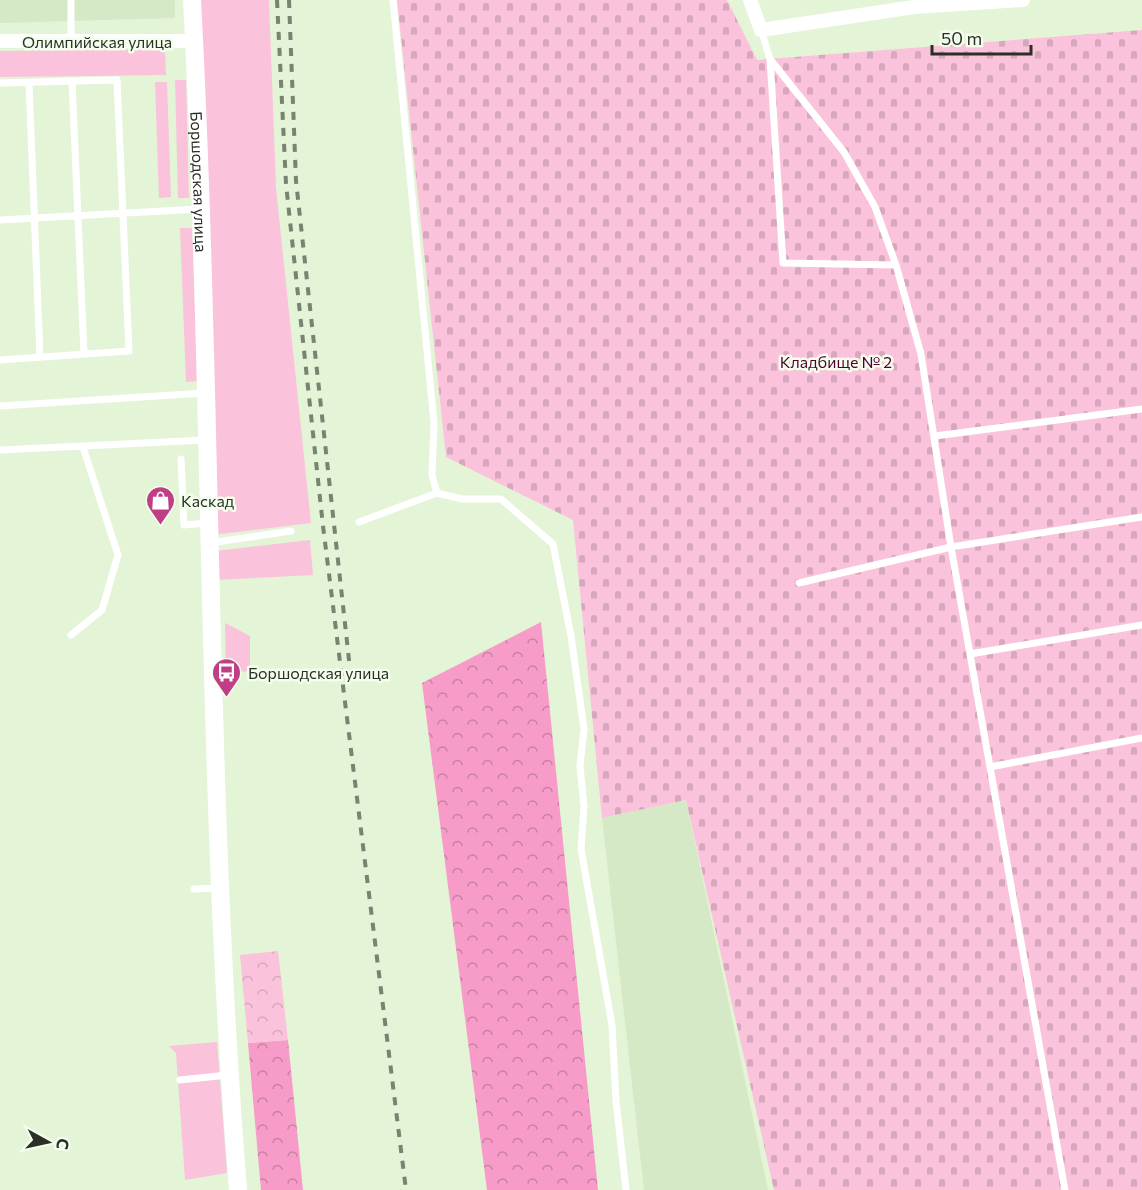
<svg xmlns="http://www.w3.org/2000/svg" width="1142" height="1190" viewBox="0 0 1142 1190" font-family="Commissioner,sans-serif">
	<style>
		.built { fill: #d5e9c7 }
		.green { fill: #fbc2dc }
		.forest { fill: url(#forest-crowns) }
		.cemetery { fill: url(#cemetery-stones) }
		.park { fill: url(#park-crowns) }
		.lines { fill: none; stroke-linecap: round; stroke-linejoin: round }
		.service { stroke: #fff; stroke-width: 7 }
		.minor { stroke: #fff; stroke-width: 14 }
		.tertiary { stroke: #fff; stroke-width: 18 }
		.rail { stroke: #788371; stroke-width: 4; stroke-dasharray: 8 8; stroke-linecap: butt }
		.labels { text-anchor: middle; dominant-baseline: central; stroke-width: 5; stroke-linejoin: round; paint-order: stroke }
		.street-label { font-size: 16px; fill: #2a3026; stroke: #f4feed }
		.park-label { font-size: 16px; fill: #510033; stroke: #f4feed }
		.poi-label { font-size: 16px; fill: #2a3026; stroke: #f4feed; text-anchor: start }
	</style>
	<defs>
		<pattern id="forest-crowns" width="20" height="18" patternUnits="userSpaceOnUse" patternTransform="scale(1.5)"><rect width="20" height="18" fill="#f79cc8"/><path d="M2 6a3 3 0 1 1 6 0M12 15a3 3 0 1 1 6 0" fill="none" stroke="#c880a2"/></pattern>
		<pattern id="cemetery-stones" width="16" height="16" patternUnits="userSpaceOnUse" patternTransform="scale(1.5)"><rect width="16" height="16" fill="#fbc2dc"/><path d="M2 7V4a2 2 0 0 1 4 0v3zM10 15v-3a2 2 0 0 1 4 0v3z" fill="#d7a7bd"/></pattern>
		<pattern id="park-crowns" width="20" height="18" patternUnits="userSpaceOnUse" patternTransform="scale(1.5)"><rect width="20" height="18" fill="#fbc2dc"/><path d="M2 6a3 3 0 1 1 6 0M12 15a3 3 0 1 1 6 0" fill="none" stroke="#d7a7bd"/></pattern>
	</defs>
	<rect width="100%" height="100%" fill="#e3f4d7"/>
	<path class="built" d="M0,0H175V18L0,23Z
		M686,800L768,1190H644L602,818Z"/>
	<path class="green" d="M197,0H269L276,188L311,523L213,535Z
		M165,49L166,75L0,77V51Z
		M175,80H186L189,198H178Z
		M155,82H167L171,197L159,198Z
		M180,228H192L198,381L186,382Z
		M310,540L313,575L216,580L215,551Z
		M225,623L250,636V671L226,673Z
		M217,1042L227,1173L185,1180L176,1053L169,1046Z"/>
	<path class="forest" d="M541,622L598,1190H487L422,683Z
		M288,1040L303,1190H261L248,1043Z"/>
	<path class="cemetery" d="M397,0H727L757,60L1142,30V1190H774L686,800L602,818L573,520L446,457Z"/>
	<path class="park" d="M278,951L288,1040L248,1043L240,955Z"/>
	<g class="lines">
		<path class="service" d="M71,0V41
			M393,0L434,423L432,475L437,493
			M761,30L770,59L844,152L875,207L896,265L783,263L770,59
			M72,81L84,354
			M0,83L117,80L129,351L0,360
			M29,83L40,357
			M0,220L199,209
			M896,265L921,354L951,547L1065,1190
			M0,406L205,393
			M935,436L1142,409
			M0,450L206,440
			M181,459L184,525L207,523
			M359,522L437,493L462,499H501L553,544L571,636L584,729L580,766L584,807L581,849L612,1025L616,1101L626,1190
			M210,543L291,531
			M799,583L951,547L1142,517
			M71,635L102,610L118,555L83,447
			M970,654L1142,625
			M990,767L1142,738
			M194,889L219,888
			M180,1080L228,1075"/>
		<path class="minor" d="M750,0L761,30L914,7L1023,0
			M0,41H195"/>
		<path class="tertiary" id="s1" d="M192,0C213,396 206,794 238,1190"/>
		<path class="rail" d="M277,0L286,184L323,526L406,1190
			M289,0L296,181L350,669"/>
	</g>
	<defs>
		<symbol id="shop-pin" viewBox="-11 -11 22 30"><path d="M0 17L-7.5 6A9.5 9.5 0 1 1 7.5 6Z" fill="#c03e86" stroke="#f4feed"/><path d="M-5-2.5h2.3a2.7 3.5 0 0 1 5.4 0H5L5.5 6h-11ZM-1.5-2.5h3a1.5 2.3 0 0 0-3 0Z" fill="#fff"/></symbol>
		<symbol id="bus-pin" viewBox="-11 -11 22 30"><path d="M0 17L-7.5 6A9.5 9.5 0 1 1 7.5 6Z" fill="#c03e86" stroke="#f4feed"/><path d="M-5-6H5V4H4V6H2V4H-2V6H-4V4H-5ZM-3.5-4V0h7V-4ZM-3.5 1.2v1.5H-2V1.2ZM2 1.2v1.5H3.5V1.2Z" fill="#fff"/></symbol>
	</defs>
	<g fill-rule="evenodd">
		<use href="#shop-pin" x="144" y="484" width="33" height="45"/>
		<use href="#bus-pin" x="210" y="656" width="33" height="45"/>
	</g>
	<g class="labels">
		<g class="street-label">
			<text x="97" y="41">Олимпийская улица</text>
			<text stroke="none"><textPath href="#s1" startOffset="182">Боршодская улица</textPath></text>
		</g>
		<g class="park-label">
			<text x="836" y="361">Кладбище № 2</text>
		</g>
		<g class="poi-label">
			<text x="181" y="500">Каскад</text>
			<text x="248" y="672">Боршодская улица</text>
		</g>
	</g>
	<g transform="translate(48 1142) rotate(98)" stroke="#f4feed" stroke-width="4.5" paint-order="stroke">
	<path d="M0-4.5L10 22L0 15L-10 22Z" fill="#2a3026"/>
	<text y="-9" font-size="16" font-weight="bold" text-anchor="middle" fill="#2a3026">С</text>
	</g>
	<path d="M932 45v9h99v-9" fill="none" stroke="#2a3026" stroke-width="3"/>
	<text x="941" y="45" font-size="18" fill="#2a3026" stroke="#f4feed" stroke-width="4.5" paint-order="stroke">50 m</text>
</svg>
